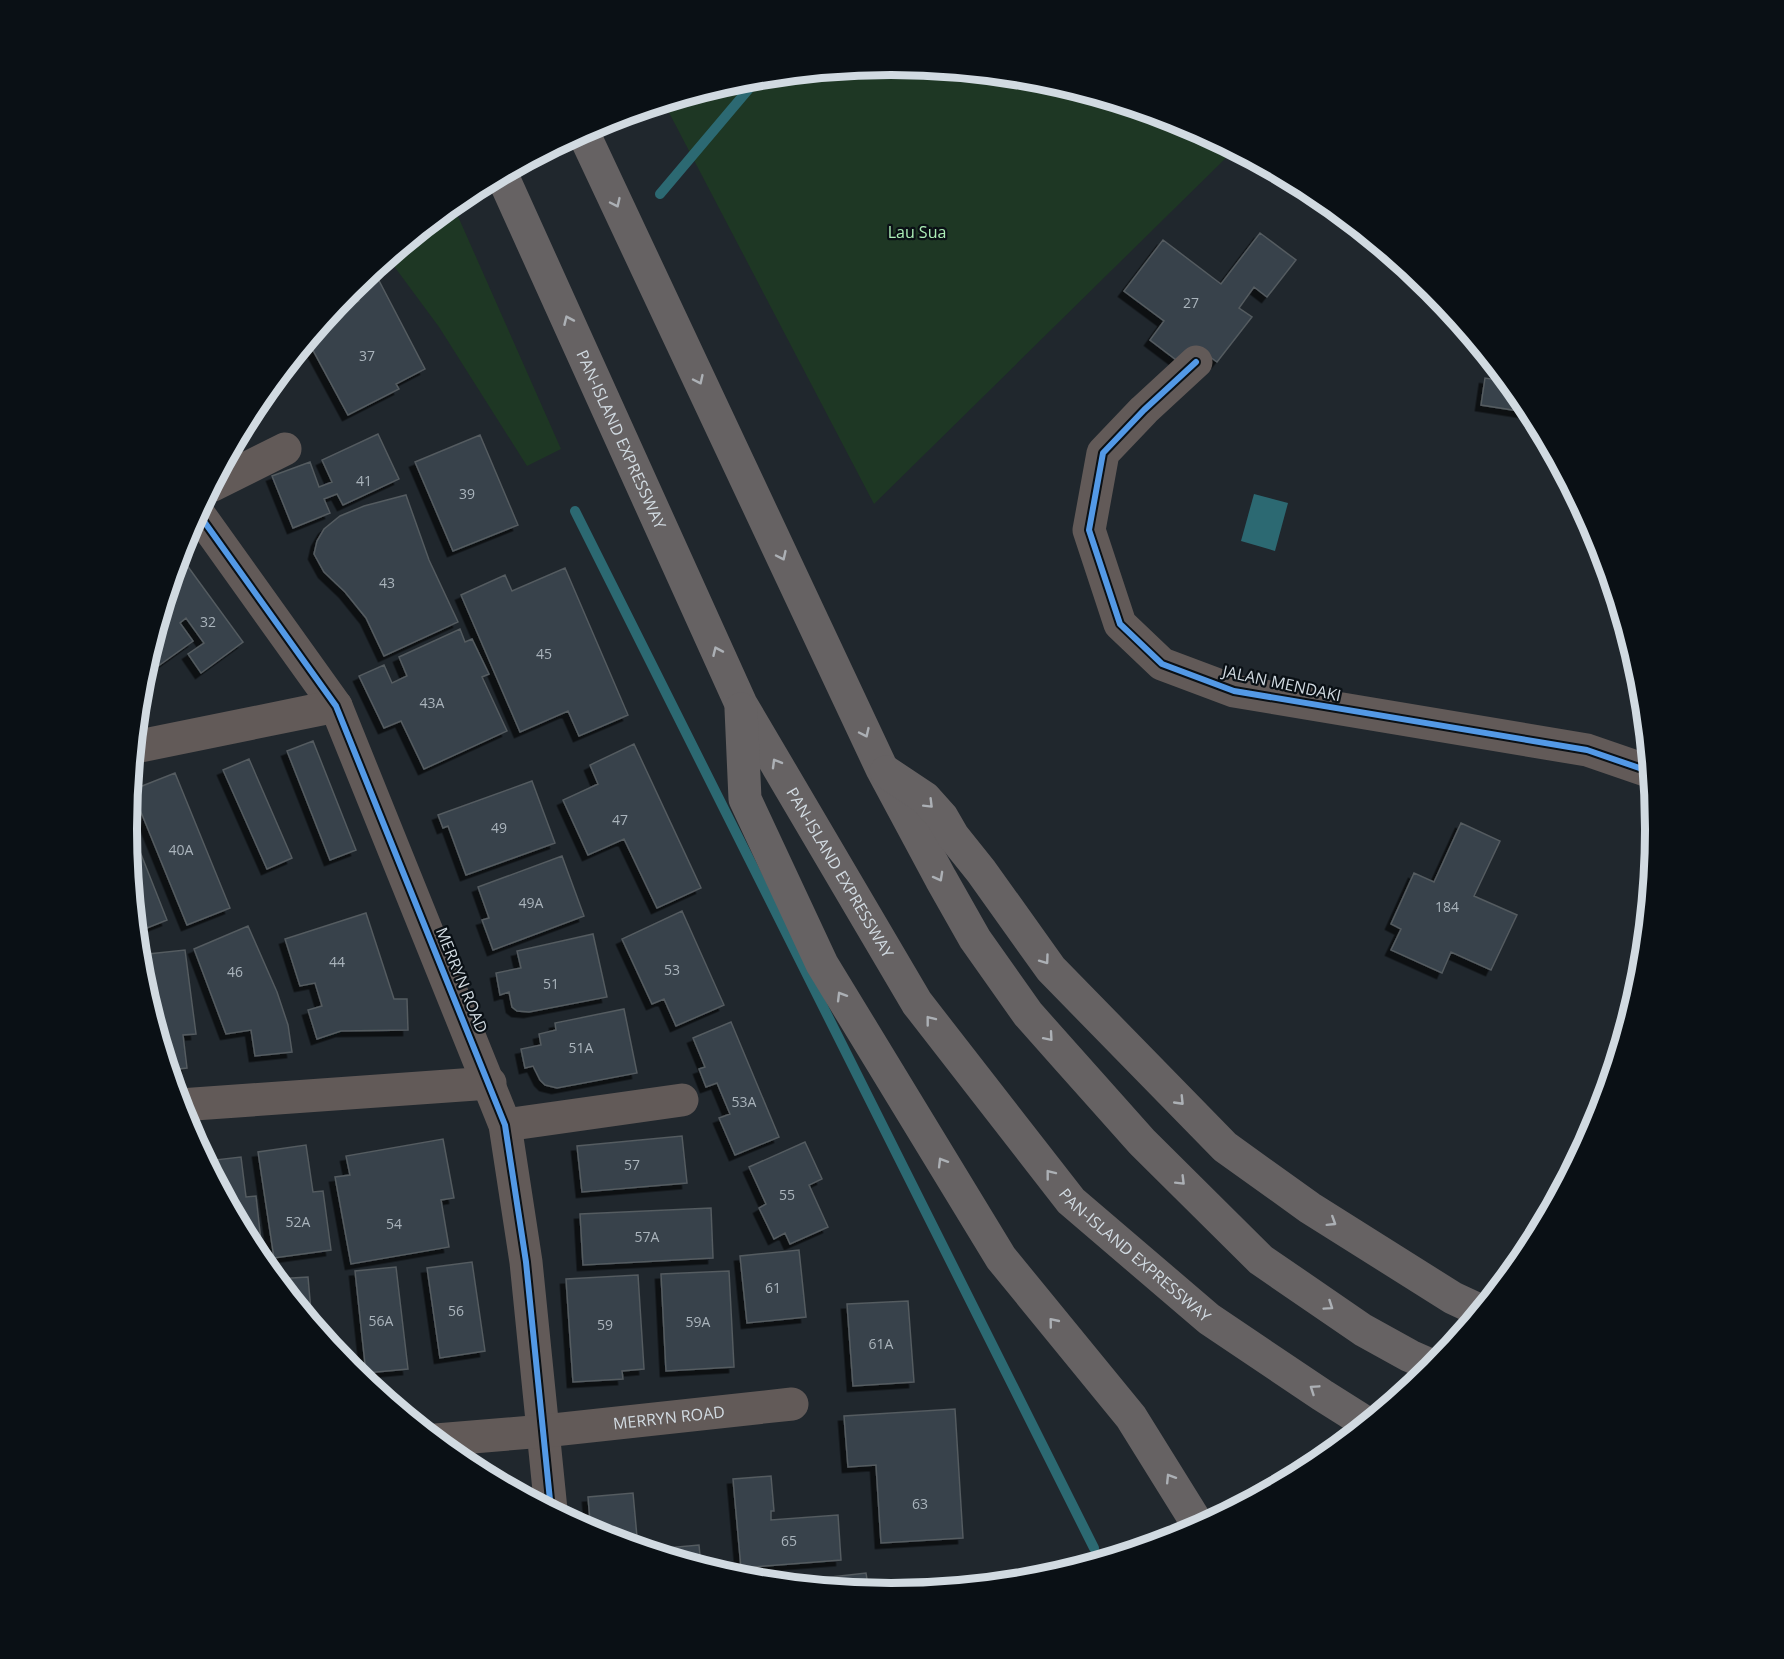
<svg xmlns="http://www.w3.org/2000/svg" width="1784" height="1659" viewBox="0 0 1784 1659" font-family="'Open Sans',sans-serif">
	<style>
		.green { fill: #1e3724 }
		.water { fill: #2c6972 }
		.lines { fill: none; stroke-linecap: round; stroke-linejoin: round }
		.stream { stroke: #2c6972; stroke-width: 10 }
		.building { fill: #37424b; stroke: #545b60; stroke-width: 1.5; filter: url(#shadow) }
		.minor { stroke: #625a58; stroke-width: 33 }
		.highway { stroke: #666263; stroke-width: 33 }
		.cycleway-casing { stroke: #0a1015; stroke-width: 10 }
		.cycleway { stroke: #5399e6; stroke-width: 6 }
		.oneway { stroke: #acb0b5 }
		.labels { text-anchor: middle; dominant-baseline: central; stroke-width: 4.5; stroke-linejoin: round; paint-order: stroke }
		.number-label { font-size: 14px; fill: #aab4bc }
		.park-label { font-size: 16px; fill: #acedb6; stroke: #0a1015 }
		.street-label { font-size: 16px; fill: #d1dae1; stroke: #0a1015 }
		.rim { fill: none; stroke: #d1dae1; stroke-width: 8 }
	</style>
	<defs>
		<filter id="shadow"><feDropShadow dx="-5.5" dy="5.5" stdDeviation="0" flood-color="#0009"/></filter>
	</defs>
	<rect width="100%" height="100%" fill="#20272d"/>
	<path class="green" d="M892,65L1042,79L1185,123L1235,149L874,504L664,103L743,79Z
		M453,205L561,449L527,466L439,327L388,258Z"/>
	<path class="water" d="M1254,494L1288,503L1275,551L1241,541Z"/>
	<g class="lines">
		<path class="stream" d="M660,194L758,78
			M575,511L1094,1548"/>
	</g>
	<path class="building" d="M1260,233L1296,260L1267,297L1254,287L1239,308L1252,317L1217,362L1202,351L1188,369L1150,340L1164,321L1124,291L1163,240L1221,284Z
		M374,271L425,369L396,384L399,389L348,415L308,341L324,324L323,323L342,300L346,308L359,301L352,288Z
		M1504,375L1528,405L1532,413L1481,405L1485,378L1503,381Z
		M378,434L399,479L343,505L337,494L324,499L330,513L293,528L272,476L310,462L319,487L332,482L322,460Z
		M480,435L518,525L453,551L415,462Z
		M406,495L429,560L458,622L384,656L366,618L345,592L324,572L314,554L317,541L324,529L340,516L364,506Z
		M186,564L243,642L201,673L188,654L204,643L186,618L180,623L193,641L154,669L148,660L175,572Z
		M565,568L628,715L579,736L568,711L520,732L461,595L505,575L512,591Z
		M460,629L465,642L472,639L489,674L482,677L507,731L424,769L401,721L384,728L359,676L384,665L392,683L407,676L399,657Z
		M313,741L356,850L330,860L287,751Z
		M634,744L701,888L657,908L624,839L588,855L563,800L598,784L590,765Z
		M249,759L292,858L267,869L223,770Z
		M175,773L230,908L187,925L132,790Z
		M532,781L555,843L466,875L448,826L443,828L438,815Z
		M128,816L138,840L128,844L127,829Z
		M1461,823L1500,841L1474,896L1517,915L1491,970L1451,952L1442,973L1391,950L1401,929L1391,924L1414,873L1434,882Z
		M139,849L167,920L137,932L129,853Z
		M562,856L584,916L493,950L482,920L489,918L478,887Z
		M682,911L724,1005L676,1026L664,999L652,1004L622,939Z
		M366,913L394,999H407L408,1030L341,1031L317,1039L308,1010L322,1006L315,983L300,986L285,939Z
		M248,926L277,992L288,1025L292,1052L255,1056L251,1030L226,1034L194,949Z
		M593,934L607,997L529,1012L517,1011L512,1007L509,992L500,995L496,973L521,968L517,951Z
		M185,950L196,1034L183,1035L187,1068L169,1070L142,978L139,955Z
		M624,1009L637,1073L557,1088L545,1085L540,1080L533,1066L525,1068L521,1049L541,1045L539,1034L556,1030L555,1023Z
		M731,1022L779,1137L735,1155L719,1118L730,1114L717,1083L706,1087L699,1069L705,1067L693,1038Z
		M682,1136L687,1183L582,1192L577,1146Z
		M443,1139L454,1198L441,1200L449,1247L351,1264L335,1177L350,1175L346,1156Z
		M805,1142L822,1179L809,1185L828,1227L790,1244L785,1233L774,1239L759,1208L766,1204L749,1167Z
		M306,1145L313,1192L323,1191L331,1250L274,1258L258,1152Z
		M241,1157L246,1197L256,1196L263,1259H260L256,1254L206,1161Z
		M711,1208L713,1258L583,1265L580,1214Z
		M799,1250L806,1317L747,1323L740,1256Z
		M472,1262L485,1351L440,1358L427,1268Z
		M396,1267L408,1369L366,1373L355,1271Z
		M729,1271L734,1367L666,1371L661,1274Z
		M638,1275L644,1369L622,1371L623,1379L573,1382L566,1279Z
		M308,1277L312,1323L276,1279Z
		M908,1301L914,1382L853,1386L847,1304Z
		M955,1409L963,1538L881,1543L876,1465L848,1467L844,1416Z
		M771,1476L774,1511H771V1520L838,1515L841,1560L741,1568L733,1479Z
		M633,1493L638,1548L599,1536L591,1532L588,1497Z
		M699,1545L701,1567L644,1550Z
		M866,1573L869,1592L815,1587L814,1579Z
		M814,1579L815,1587L777,1583Z"/>
	<g class="lines">
		<g class="minor">
			<path d="M1196,362L1144,410L1103,453L1089,530L1120,624L1162,664L1234,691L1587,750L1651,772"/>
			<path d="M213,485L285,449"/>
			<path d="M198,513L336,706L505,1125L526,1262L551,1510"/>
			<path d="M135,747L336,706"/>
			<path d="M180,1105L490,1083"/>
			<path d="M505,1125L682,1100"/>
			<path id="s1" d="M436,1440L544,1431L792,1404"/>
		</g>
		<g class="highway">
			<path d="M583,132L882,769L941,879L975,939L1028,1014L1068,1059L1142,1142L1261,1260L1363,1330L1410,1356L1435,1367"/>
			<path id="s2" d="M502,175L741,704L917,1003L1071,1201L1209,1319L1322,1395L1368,1424"/>
			<path d="M741,709L745,799L822,964L1001,1258L1131,1417L1200,1528"/>
			<path d="M886,772L925,798L942,817L953,836L981,871L1051,969L1225,1147L1310,1208L1453,1298L1481,1311"/>
		</g>
		<defs>
			<path id="cycleway" d="M1196,362L1144,410L1103,453L1089,530L1120,624L1162,664L1234,691L1587,750L1651,772
				M198,513L336,706L505,1125L526,1262L551,1510"/>
		</defs>
		<use href="#cycleway" class="cycleway-casing"/>
		<use href="#cycleway" class="cycleway"/>
	</g>
	<defs><path id="oneway-chevron" d="M-2-3.5L2.5 0L-2 3.5" fill="none" stroke-width="1.6" stroke-linecap="round" stroke-linejoin="round" transform="scale(1.5)"/></defs>
	<g class="oneway">
		<use href="#oneway-chevron" transform="translate(616 203) rotate(65)"/>
		<use href="#oneway-chevron" transform="translate(568 320) rotate(-114)"/>
		<use href="#oneway-chevron" transform="translate(699 380) rotate(65)"/>
		<use href="#oneway-chevron" transform="translate(782 556) rotate(65)"/>
		<use href="#oneway-chevron" transform="translate(717 651) rotate(-114)"/>
		<use href="#oneway-chevron" transform="translate(865 733) rotate(65)"/>
		<use href="#oneway-chevron" transform="translate(776 763) rotate(-120)"/>
		<use href="#oneway-chevron" transform="translate(929 804) rotate(45)"/>
		<use href="#oneway-chevron" transform="translate(939 877) rotate(61)"/>
		<use href="#oneway-chevron" transform="translate(1045 960) rotate(54)"/>
		<use href="#oneway-chevron" transform="translate(841 996) rotate(-121)"/>
		<use href="#oneway-chevron" transform="translate(930 1020) rotate(-128)"/>
		<use href="#oneway-chevron" transform="translate(1049 1037) rotate(49)"/>
		<use href="#oneway-chevron" transform="translate(1180 1101) rotate(46)"/>
		<use href="#oneway-chevron" transform="translate(942 1162) rotate(-121)"/>
		<use href="#oneway-chevron" transform="translate(1050 1174) rotate(-128)"/>
		<use href="#oneway-chevron" transform="translate(1181 1181) rotate(45)"/>
		<use href="#oneway-chevron" transform="translate(1332 1222) rotate(32)"/>
		<use href="#oneway-chevron" transform="translate(1329 1306) rotate(34)"/>
		<use href="#oneway-chevron" transform="translate(1053 1322) rotate(-129)"/>
		<use href="#oneway-chevron" transform="translate(1314 1389) rotate(-146)"/>
		<use href="#oneway-chevron" transform="translate(1170 1478) rotate(-122)"/>
	</g>
	<g class="labels">
		<g class="number-label">
			<text x="1191" y="302">27</text>
			<text x="367" y="355">37</text>
			<text x="364" y="480">41</text>
			<text x="467" y="493">39</text>
			<text x="387" y="582">43</text>
			<text x="208" y="621">32</text>
			<text x="544" y="653">45</text>
			<text x="432" y="702">43A</text>
			<text x="620" y="819">47</text>
			<text x="499" y="827">49</text>
			<text x="181" y="849">40A</text>
			<text x="531" y="902">49A</text>
			<text x="1447" y="906">184</text>
			<text x="337" y="961">44</text>
			<text x="672" y="969">53</text>
			<text x="235" y="971">46</text>
			<text x="551" y="983">51</text>
			<text x="581" y="1047">51A</text>
			<text x="744" y="1101">53A</text>
			<text x="632" y="1164">57</text>
			<text x="787" y="1194">55</text>
			<text x="298" y="1221">52A</text>
			<text x="394" y="1223">54</text>
			<text x="647" y="1236">57A</text>
			<text x="773" y="1287">61</text>
			<text x="456" y="1310">56</text>
			<text x="381" y="1320">56A</text>
			<text x="698" y="1321">59A</text>
			<text x="605" y="1324">59</text>
			<text x="881" y="1343">61A</text>
			<text x="920" y="1503">63</text>
			<text x="789" y="1540">65</text>
		</g>
		<g class="park-label">
			<text x="917" y="232">Lau Sua</text>
		</g>
		<g class="street-label">
			<text stroke="none"><textPath href="#s2" startOffset="290">PAN-ISLAND EXPRESSWAY</textPath></text>
			<text transform="translate(1282 683) rotate(12)">JALAN MENDAKI</text>
			<text stroke="none"><textPath href="#s2" startOffset="776">PAN-ISLAND EXPRESSWAY</textPath></text>
			<text transform="translate(462 980) rotate(68)">MERRYN ROAD</text>
			<text stroke="none"><textPath href="#s2" startOffset="1262">PAN-ISLAND EXPRESSWAY</textPath></text>
			<text stroke="none"><textPath href="#s1" startOffset="234">MERRYN ROAD</textPath></text>
		</g>
	</g>
	<path d="M0 0H1784V1659H0ZM137 829a754 754 0 1 1 1508 0a754 754 0 1 1-1508 0Z" fill="#0a1015" fill-rule="evenodd"/>
	<path class="rim" d="M137 829a754 754 0 1 1 1508 0a754 754 0 1 1-1508 0Z"/>
</svg>
